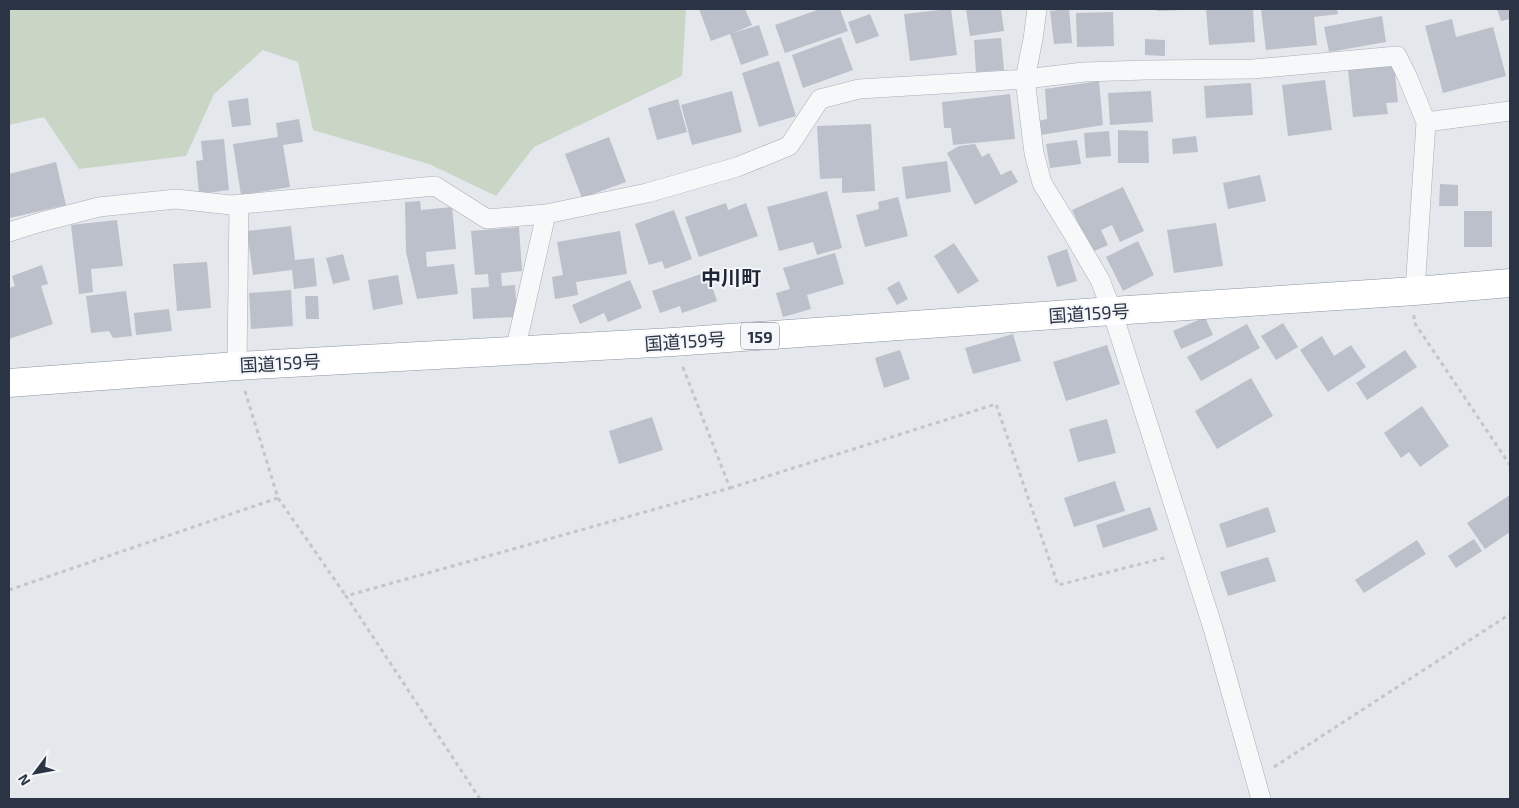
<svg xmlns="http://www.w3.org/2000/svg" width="1519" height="808" viewBox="0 0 1519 808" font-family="'Exo 2','Noto Sans JP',sans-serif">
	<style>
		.green { fill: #c9d6c5 }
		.building { fill: #bbc0ca }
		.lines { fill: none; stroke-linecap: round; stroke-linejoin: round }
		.minor-casing { stroke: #a9aeb7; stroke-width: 20 }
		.trunk-casing { stroke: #8b94a3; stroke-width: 29 }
		.path { stroke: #c2c5cb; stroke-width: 3; stroke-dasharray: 4 4; stroke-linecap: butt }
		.minor { stroke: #f7f8fa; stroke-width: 19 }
		.trunk { stroke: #fff; stroke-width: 28 }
		.labels { text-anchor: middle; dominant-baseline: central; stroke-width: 4; stroke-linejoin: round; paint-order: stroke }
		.shield { fill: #f4f6f9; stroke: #676e7b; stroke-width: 1 }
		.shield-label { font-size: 16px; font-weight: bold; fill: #2b3445 }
		.street-label { font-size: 18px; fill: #2b3445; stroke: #f4f6f9 }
		.quarter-label { font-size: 20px; font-weight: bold; fill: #1d2536; stroke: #f4f6f9 }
	</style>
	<rect width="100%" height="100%" fill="#e4e7ec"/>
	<path class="green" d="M9,9H686L682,76L534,147L496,196L429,164L313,130L298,62L263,50L214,94L186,156L79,169L44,117L9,125Z"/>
	<path class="building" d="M699,9H745L752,25L733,33L759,25L769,55L741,65L730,34L711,41Z
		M820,9H840L848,31L785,53L775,25Z
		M949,9H951L957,55L910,61L904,14Z
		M966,9H1001L1004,31L970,36Z
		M1069,9L1072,43L1054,44L1050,11Z
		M1157,9H1181V10L1157,11Z
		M1206,9H1253L1255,42L1209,45Z
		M1261,9H1337L1338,14L1314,17L1317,45L1266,50Z
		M1497,9H1510V19L1501,21Z
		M1113,12L1114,46L1077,47L1076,13Z
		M870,14L879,36L856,44L848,22Z
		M1382,16L1386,42L1329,52L1324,27Z
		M1452,19L1456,37L1493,27L1506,76L1443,93L1425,26Z
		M841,37L853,70L803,88L792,55Z
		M1001,38L1004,70L976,72L974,40Z
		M1145,39L1165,40V56L1145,55Z
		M779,61L796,116L759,127L742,73Z
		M1394,65L1398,102L1386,103L1388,114L1353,117L1348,70Z
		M1325,80L1332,130L1288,136L1282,85Z
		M1099,81L1103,125L1041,135L1038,121L1047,119L1045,89Z
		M1251,83L1253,115L1206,118L1204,86Z
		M732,91L742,132L692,145L681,105Z
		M1151,91L1153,122L1110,125L1108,93Z
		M1010,94L1015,139L953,145L951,128H944L942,102Z
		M248,98L251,125L232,127L228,101Z
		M678,99L687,132L657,140L648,108Z
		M299,119L303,142L283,145L290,187L241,195L233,144L278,137L276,123Z
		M871,124L875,191L842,193V178L820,179L817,126Z
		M1118,130L1148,131L1149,163H1118Z
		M1109,131L1111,156L1086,158L1084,133Z
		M1196,136L1198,152L1173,154L1172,139Z
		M609,137L626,182L582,198L565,154Z
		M224,139L229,190L199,194L196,161L203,160L201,141Z
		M1077,140L1081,164L1050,168L1046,144Z
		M975,144L982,157L989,153L1001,175L1011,170L1018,182L975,205L947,153L959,146Z
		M947,161L951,192L906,199L902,167Z
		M56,162L66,205L10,218L9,212V174Z
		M1260,175L1266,201L1228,209L1223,183Z
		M1440,184L1458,185V206H1439Z
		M1123,187L1144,231L1120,242L1112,225L1101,230L1108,245L1092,252L1072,210Z
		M827,191L842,248L817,255L813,242L779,251L767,207Z
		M898,197L908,236L865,247L856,215L879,209L878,202Z
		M420,201L421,210L452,207L456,249L426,252L427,267L454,264L458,294L417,299L406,252L405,202Z
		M726,203L728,210L746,203L758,236L699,257L685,217Z
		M674,210L692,259L665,269L662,261L649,265L635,224Z
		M1464,211H1492V247H1464Z
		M117,220L123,266L91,269L93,292L79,294L71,225Z
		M1216,223L1223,266L1174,273L1167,230Z
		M291,226L295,260L314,258L317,286L294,289L292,270L253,275L247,231Z
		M519,227L522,271L501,273L502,286L515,285L517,317L473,319L471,288L489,287L488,274L475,275L471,231Z
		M620,231L627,274L576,282L578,295L555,299L552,277L563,275L557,242Z
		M1138,241L1154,275L1123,291L1106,257Z
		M954,243L979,281L958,294L934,256Z
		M1067,249L1077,281L1057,287L1047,256Z
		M835,253L844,284L807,295L811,309L783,317L776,293L790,289L783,268Z
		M343,254L350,280L333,284L326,258Z
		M207,262L211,308L177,311L173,264Z
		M42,265L48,284L41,286L53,324L9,339V288L15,286L12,276Z
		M707,272L717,301L682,313L680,306L660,313L652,291Z
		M398,275L403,304L373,310L368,280Z
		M630,280L642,308L608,322L604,313L580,324L572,305Z
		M899,281L908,299L897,305L887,288Z
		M291,290L293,326L251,329L249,293Z
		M126,291L132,336L113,338L109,331L91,333L86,296Z
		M305,296H318L319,319H306Z
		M169,309L172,331L136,335L134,313Z
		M1205,317L1213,335L1181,349L1173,331Z
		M1283,323L1298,347L1276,360L1261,336Z
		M1247,324L1260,348L1201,381L1187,357Z
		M1013,334L1021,361L973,374L965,348Z
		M1322,336L1334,356L1351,345L1366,367L1328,392L1300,350Z
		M1107,345L1120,384L1066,401L1053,362Z
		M900,350L910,379L884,388L875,358Z
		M1405,350L1417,367L1367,400L1356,383Z
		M1251,378L1273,416L1217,449L1195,411Z
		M1422,406L1449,446L1420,467L1409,452L1401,458L1384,433Z
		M652,417L663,450L619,464L609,431Z
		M1107,419L1116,453L1078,462L1069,429Z
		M1115,481L1125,511L1074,527L1064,498Z
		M1510,495V532L1485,549L1467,523Z
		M1150,507L1158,530L1103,548L1096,525Z
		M1268,507L1276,532L1227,548L1219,524Z
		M1474,539L1482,551L1456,568L1448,556Z
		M1417,540L1426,554L1364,593L1355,580Z
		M1268,557L1276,581L1228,596L1220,572Z"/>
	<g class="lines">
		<defs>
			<path id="minor" d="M1037,9L1033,39L1025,79L1034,153L1042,183L1072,232L1100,280L1112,311L1213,628L1261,799
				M9,232L41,222L99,207L176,199L231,205L435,186L487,219L546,214L647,193L737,167L789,146L820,99L859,89L1025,79L1084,72L1146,70L1253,69L1397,56L1407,76L1426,122L1510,111
				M1415,291L1426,122
				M515,351L546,214
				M237,366L239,204"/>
			<path id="trunk" d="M9,383L237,366L673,342L1112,311L1415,291L1510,283"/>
		</defs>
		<use href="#minor" class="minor-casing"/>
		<use href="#trunk" class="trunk-casing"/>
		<path class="path" d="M1414,315V322L1510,465
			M245,391L278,498L346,596
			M730,488L996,404L1058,585L1168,557
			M9,590L278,498
			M1274,767L1510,614
			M480,799L346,596L730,488L682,365"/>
		<use href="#minor" class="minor"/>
		<use href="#trunk" class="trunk"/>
	</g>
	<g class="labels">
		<rect class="shield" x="741" y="322.5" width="38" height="27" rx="4"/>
		<g class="shield-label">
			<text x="760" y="336">159</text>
		</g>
		<g class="street-label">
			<text transform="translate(1089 313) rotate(-4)">国道159号</text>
			<text transform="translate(685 341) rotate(-4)">国道159号</text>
			<text transform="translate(280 363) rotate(-3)">国道159号</text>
		</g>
		<g class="quarter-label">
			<text x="731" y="277">中川町</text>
		</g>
	</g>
	<rect width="1519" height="808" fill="none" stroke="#2b3445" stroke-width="20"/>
	<g transform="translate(35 773) rotate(238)" stroke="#f4f6f9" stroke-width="4" paint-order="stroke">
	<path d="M0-4L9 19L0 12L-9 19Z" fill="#2b3445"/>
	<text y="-8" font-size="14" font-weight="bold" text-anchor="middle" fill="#2b3445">N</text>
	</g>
</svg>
